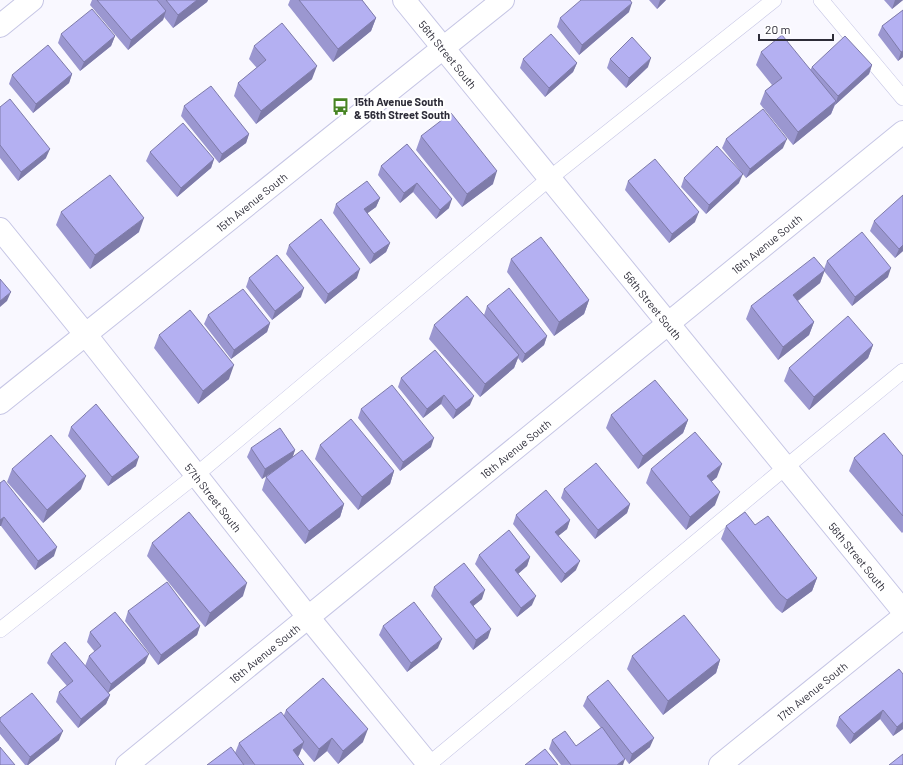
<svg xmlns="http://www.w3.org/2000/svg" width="903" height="765" viewBox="0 0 903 765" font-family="Barlow,sans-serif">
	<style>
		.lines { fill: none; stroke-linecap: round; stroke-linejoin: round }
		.service-casing { stroke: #c6c6e5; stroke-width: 16 }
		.minor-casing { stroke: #c6c6e5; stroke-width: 24 }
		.tertiary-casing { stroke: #c6c6e5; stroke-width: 24 }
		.service { stroke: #fff; stroke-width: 15 }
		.minor { stroke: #fff; stroke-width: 22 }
		.tertiary { stroke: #fff; stroke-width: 22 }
		.wall { fill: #9b97d0 }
		.shaded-wall { fill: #7e7ba9 }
		.building { fill: #b4b0f2; stroke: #7e7ba9 }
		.labels { text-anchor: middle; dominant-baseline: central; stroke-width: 4; stroke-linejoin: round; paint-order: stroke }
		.street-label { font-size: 11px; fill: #2d2c38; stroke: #fff }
		.poi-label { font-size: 11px; font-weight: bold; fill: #2d2c38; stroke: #fff; text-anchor: start }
	</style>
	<rect width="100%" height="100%" fill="#f9f8ff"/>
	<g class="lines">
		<defs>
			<path id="service" d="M821,0L903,98
				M0,630L196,475L550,178L774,0
				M428,765L786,467L903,371"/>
			<g id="minor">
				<path id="s1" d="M404,0L903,611"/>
				<path d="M0,26L32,0"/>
				<path id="s2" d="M0,229L86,335L308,617L429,765"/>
				<path id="s3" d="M127,765L903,132"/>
				<path id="s4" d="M720,765L903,617"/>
			</g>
			<g id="tertiary">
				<path id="s5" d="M0,403L503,0"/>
			</g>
		</defs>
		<use href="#service" class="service-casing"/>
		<use href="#minor" class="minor-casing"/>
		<use href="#tertiary" class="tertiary-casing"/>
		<use href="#service" class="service"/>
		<use href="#minor" class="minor"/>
		<use href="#tertiary" class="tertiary"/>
	</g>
	<path class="wall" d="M92,0H208L207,2L173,28L164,17L163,20L128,50L90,5Z
		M290,0H362L376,18L371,31L333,62L288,5Z
		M649,0H666L657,9Z
		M884,0H903L892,9Z
		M903,10V57L898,61L878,35L882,26Z
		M629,12L579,55L557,27L560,18Z
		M61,34L115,36L111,46L80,71L58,43Z
		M254,46L312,79L256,124L234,96L238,83L257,68L249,59Z
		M761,52L810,70L812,67L872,65L869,74L835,105L831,114L793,145L760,104L765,91L772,85L756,65Z
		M523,59L577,63L573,72L545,97L520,68Z
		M610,59L648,67L626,88L607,68Z
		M72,74L69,83L33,113L9,84L12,75Z
		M184,106L249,134L246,143L219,163L181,116Z
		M0,107L46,158L18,181L0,158Z
		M421,136L493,184L462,207L416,150Z
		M726,139L783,148L746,178L722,148Z
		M407,144L449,208L436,219L413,192L400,203L378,175L381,166Z
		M150,152L214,159L211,168L177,197L146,161Z
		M684,178L739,183L706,214L681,187Z
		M628,181L695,222L669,243L625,190Z
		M380,198L376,207L367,213L390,243L386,252L370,264L333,213L336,204Z
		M61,212L139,232L90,269L56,225Z
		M874,221L903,251L895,258L870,231Z
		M289,245L357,278L325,304L286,254Z
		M511,259L589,300L584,314L554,336L507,272Z
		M827,261L888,277L852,306L824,271L820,283L798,301L814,322L809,335L778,360L746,319L751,306L824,269Z
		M249,278L301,297L272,320L246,287Z
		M487,306L547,336L544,345L522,363L518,358L514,368L480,397L429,339L434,325L484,315Z
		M208,315L270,323L267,332L231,359L204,324Z
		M159,335L229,379L198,404L154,348Z
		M873,345L868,358L809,410L784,381L789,368Z
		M401,378L470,405L453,419L441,404L423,418L398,387Z
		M361,409L431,447L400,471L358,418Z
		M611,415L688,420L683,433L638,469L606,428Z
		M71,427L136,466L108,486L68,436Z
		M320,445L394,471L390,484L358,510L315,459Z
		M251,448L295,450L292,458L344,504L340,517L305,544L262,490L266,477L283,464L262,479L247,457Z
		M903,456V532L902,533L849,471L854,458Z
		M12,469L81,489L43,523L7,482Z
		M651,469L717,477L711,482L715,505L686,530L646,483Z
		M0,483L54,556L35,570L1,526H0Z
		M564,489L630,504L627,513L595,539L561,498Z
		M516,515L570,520L567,529L558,536L576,570L561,583L513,524Z
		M755,525L817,578L812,591L782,613L776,608L721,539L726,526Z
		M152,543L243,596L205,627L147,556Z
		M479,555L530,557L527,566L518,574L532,605L517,617L475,564Z
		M434,587L482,599L473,606L488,638L473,650L431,596Z
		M128,611L200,626L197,635L158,665L125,621Z
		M383,626L438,648L407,672L379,635Z
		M90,632L145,663L108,693L110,695L106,704L78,728L56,702L59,692L67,686L47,663L51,654L99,682L85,666L89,656L95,652L87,642Z
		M632,656L720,660L716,673L663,715L627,669Z
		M899,669L903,729L893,736L880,719L850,744L836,726L839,717Z
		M587,697L650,747L629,764L623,756V765H561L549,749L552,740L576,746L601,728L583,706Z
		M286,710L363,742L338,764L327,751L314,762L302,748L299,755L298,757L304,765H207L235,753L239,743L284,715Z
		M0,721L59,740L28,765H25L0,734Z"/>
	<path class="shaded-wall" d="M197,0H208L207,2L173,28L178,15Z
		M660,0H666L657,9Z
		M895,0H903L892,9Z
		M632,3L629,12L579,55L582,45Z
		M166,11L163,20L128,50L131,40Z
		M376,18L371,31L333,62L338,49Z
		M115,36L111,46L80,71L84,62Z
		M903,51V57L898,61L901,52Z
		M651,58L648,67L626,88L629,78Z
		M577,63L573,72L545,97L549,88Z
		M872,65L869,74L835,105L838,96Z
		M317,66L312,79L256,124L261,111Z
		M72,74L69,83L33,113L36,104Z
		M836,101L831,114L793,145L798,132Z
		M249,134L246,143L219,163L222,154Z
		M787,139L783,148L746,178L750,169Z
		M50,149L46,158L18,181L21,172Z
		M214,159L211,168L177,197L181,188Z
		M497,171L493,184L462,207L467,194Z
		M743,174L739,183L706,214L709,205Z
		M417,183L413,192L400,203L404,193Z
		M380,198L376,207L361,218L364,209Z
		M452,199L449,208L436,219L440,210Z
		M699,212L695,222L669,243L672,234Z
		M144,218L139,232L90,269L95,255Z
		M390,243L386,252L370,264L374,254Z
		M903,245V251L895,258L899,249Z
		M891,268L888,277L852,306L855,297Z
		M360,269L357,278L325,304L328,294Z
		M825,270L820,283L788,308L793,295Z
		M304,288L301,297L272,320L275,311Z
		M11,292L7,301L0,307V301Z
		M589,300L584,314L554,336L559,322Z
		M814,322L809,335L778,360L783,347Z
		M270,323L267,332L231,359L234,350Z
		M547,336L544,345L522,363L525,354Z
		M873,345L868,358L809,410L814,397Z
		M519,355L514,368L480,397L485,384Z
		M234,365L229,379L198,404L203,391Z
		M444,395L441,404L423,418L427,409Z
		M474,396L470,405L453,419L456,410Z
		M688,420L683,433L638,469L643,456Z
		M434,438L431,447L400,471L403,462Z
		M295,450L292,459L262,479L265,469Z
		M139,457L136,466L108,486L112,477Z
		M722,464L717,477L702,490L707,476Z
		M394,471L390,484L358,510L362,497Z
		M86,476L81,489L43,523L47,510Z
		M720,492L715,505L686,530L690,517Z
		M344,504L340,517L305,544L309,531Z
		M630,504L627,513L595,539L598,530Z
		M4,517L1,526H0V520Z
		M570,520L567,529L552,541L555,532Z
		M57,547L54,556L35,570L38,561Z
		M530,557L527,566L512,579L515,570Z
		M580,561L576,570L561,583L565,574Z
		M817,578L812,591L782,613L787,600Z
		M247,583L243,596L205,627L210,613Z
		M485,590L482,599L467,611L470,602Z
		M536,596L532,605L517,617L521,608Z
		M200,626L197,635L158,665L161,655Z
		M491,629L488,638L473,650L476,640Z
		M442,639L438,648L407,672L411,663Z
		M149,654L145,663L108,693L111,684Z
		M720,660L716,673L663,715L668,701Z
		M110,695L106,704L78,728L81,719Z
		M883,710L880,719L850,744L854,734Z
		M903,722V729L893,736L897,727Z
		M368,729L363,742L338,764L343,751Z
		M63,731L59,740L28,765H27L30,757Z
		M332,738L327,751L314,762L319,749Z
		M654,738L650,747L629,764L632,754Z
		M304,742L299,755L288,763L293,750Z
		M625,759L623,765H617Z"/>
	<path class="building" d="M97,0H157L166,11L131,40Z
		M166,0H197L178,15Z
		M299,0H362L376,18L338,49Z
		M581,0H630L632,3L582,45L560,18Z
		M92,9L115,36L84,62L61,34Z
		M903,10V51L901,52L882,26Z
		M282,23L317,66L261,111L238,83L266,60L254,46Z
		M551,34L577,63L549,88L523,59Z
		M782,35L836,101L798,132L765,91L782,78L761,52Z
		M845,36L872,65L838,96L812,67Z
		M632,37L651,58L629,78L610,59Z
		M48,45L72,74L36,104L12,75Z
		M211,86L249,134L222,154L184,106Z
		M10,99L50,149L21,172L0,145V107Z
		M763,109L787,139L750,169L726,139Z
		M451,113L497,171L467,194L421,136Z
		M183,123L214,159L181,188L150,152Z
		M407,144L452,199L440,210L417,183L404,193L381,166Z
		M717,146L743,174L709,205L684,178Z
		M655,159L699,212L672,234L628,181Z
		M110,175L144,218L95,255L61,212Z
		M367,181L380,198L364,209L390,243L374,254L336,204Z
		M903,195V245L899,249L874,221Z
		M321,219L360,269L328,294L289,245Z
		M862,232L891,268L855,297L827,261Z
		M541,237L589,300L559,322L511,259Z
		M277,255L304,288L275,311L249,278Z
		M814,257L825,270L793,295L814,322L783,347L751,306Z
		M0,279L11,292L0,301Z
		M509,288L547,336L525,354L487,306Z
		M243,289L270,323L234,350L208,315Z
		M467,296L519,355L485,384L434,325Z
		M190,310L234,365L203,391L159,335Z
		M848,316L873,345L814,397L789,368Z
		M435,350L474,396L456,410L444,395L427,409L401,378Z
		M655,380L688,420L643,456L611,415Z
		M392,385L434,438L403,462L361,409Z
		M96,404L139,457L112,477L71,427Z
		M351,419L394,471L362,497L320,445Z
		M280,428L295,450L265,469L251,448Z
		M695,432L722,464L707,476L720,492L690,517L651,469Z
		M884,433L903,456V516L854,458Z
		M51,435L86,476L47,510L12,469Z
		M302,450L344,504L309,531L266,477Z
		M596,463L630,504L598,530L564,489Z
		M4,480L57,547L38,561L4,517L0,520V483Z
		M546,490L570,520L555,532L580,561L565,574L516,515Z
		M189,512L247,583L210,613L152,543Z
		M745,512L755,525L768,516L817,578L787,600L780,594L726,526Z
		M509,530L530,557L515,570L536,596L521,608L479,555Z
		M464,563L485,590L470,602L491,629L476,640L434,587Z
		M167,582L200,626L161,655L128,611Z
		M414,602L442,639L411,663L383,626Z
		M115,612L149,654L111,684L89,656L101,646L90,632Z
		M684,615L720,660L668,701L632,656Z
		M65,642L110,695L81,719L59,692L73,681L51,654Z
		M899,669L903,674V722L897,727L883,710L854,734L839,717Z
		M323,678L368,729L343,751L332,738L319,749L286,710Z
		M608,680L654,738L632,754L587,697Z
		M32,693L63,731L30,757L0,721V718Z
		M281,712L304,742L293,750L304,765H255L239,743Z
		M602,727L625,759L617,765H571L552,740L565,731L576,746Z
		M0,747L15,765H0Z
		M231,747L244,765H207Z
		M545,749L558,765H525Z
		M903,754V765H889Z"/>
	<defs>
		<symbol id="bus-bare" viewBox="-9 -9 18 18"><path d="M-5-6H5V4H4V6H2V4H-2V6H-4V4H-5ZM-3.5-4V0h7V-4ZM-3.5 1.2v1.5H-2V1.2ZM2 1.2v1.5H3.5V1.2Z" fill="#478423" stroke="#fff" stroke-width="2.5" paint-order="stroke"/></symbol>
	</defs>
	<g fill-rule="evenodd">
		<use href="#bus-bare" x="328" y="94" width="25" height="25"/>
	</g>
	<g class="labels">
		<g class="street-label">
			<text stroke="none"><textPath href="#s1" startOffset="70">56th Street South</textPath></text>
			<text stroke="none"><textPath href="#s5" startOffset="322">15th Avenue South</textPath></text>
			<text stroke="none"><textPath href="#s3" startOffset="825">16th Avenue South</textPath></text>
			<text stroke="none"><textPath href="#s1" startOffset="394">56th Street South</textPath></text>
			<text stroke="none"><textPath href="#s3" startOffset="501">16th Avenue South</textPath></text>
			<text stroke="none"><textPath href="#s2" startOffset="343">57th Street South</textPath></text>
			<text stroke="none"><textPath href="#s1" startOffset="718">56th Street South</textPath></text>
			<text stroke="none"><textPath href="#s3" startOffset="177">16th Avenue South</textPath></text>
			<text stroke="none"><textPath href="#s4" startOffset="118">17th Avenue South</textPath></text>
		</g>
		<g class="poi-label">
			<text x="354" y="101">15th Avenue South<tspan x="354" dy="13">&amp; 56th Street South</tspan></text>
		</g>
	</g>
	<path d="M759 34v6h74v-6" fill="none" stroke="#2d2c38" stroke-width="2"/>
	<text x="765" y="34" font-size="12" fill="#2d2c38" stroke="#ffffff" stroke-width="3" paint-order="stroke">20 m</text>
</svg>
